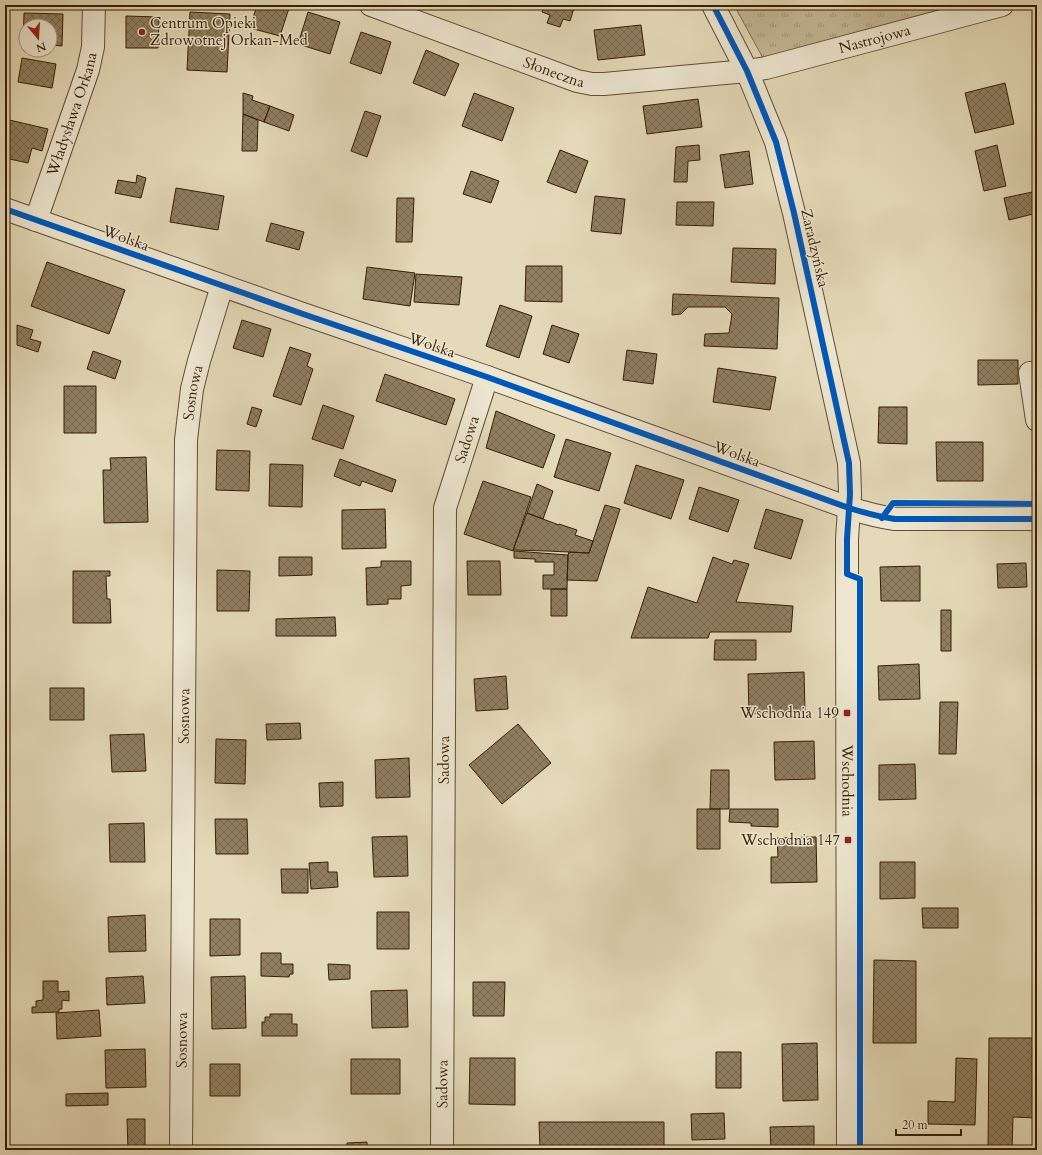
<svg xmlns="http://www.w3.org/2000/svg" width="1042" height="1155" viewBox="0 0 1042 1155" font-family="Cardo,serif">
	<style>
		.grass { fill: url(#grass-tufts); stroke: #7e6c4e }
		.building { fill: url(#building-cross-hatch); stroke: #361e02 }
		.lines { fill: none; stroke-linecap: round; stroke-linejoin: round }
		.minor-casing { stroke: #624d30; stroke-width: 24 }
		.minor { stroke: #ede6d1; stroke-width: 22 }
		.cycleway-casing { stroke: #ede6d1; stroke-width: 8 }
		.cycleway { stroke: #0057b8; stroke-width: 6 }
		.poi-dot { fill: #8f2418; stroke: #ede6d1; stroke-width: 1.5 }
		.labels { text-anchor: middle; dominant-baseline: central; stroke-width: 3; stroke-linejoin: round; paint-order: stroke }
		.poi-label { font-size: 15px; fill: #361e02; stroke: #ede6d1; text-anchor: end }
		.street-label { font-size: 15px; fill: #361e02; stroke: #ede6d1 }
	</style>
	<defs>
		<pattern id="grass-tufts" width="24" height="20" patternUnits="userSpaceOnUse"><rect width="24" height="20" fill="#c6b999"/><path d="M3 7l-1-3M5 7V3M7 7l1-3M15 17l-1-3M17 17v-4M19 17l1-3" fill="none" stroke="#a2967b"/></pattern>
		<pattern id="building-cross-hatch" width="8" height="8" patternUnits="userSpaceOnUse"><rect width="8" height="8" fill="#907f61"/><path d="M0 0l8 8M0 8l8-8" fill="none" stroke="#76674e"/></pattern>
	</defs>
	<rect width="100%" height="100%" fill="#e4d9b8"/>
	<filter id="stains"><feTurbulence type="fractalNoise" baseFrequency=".005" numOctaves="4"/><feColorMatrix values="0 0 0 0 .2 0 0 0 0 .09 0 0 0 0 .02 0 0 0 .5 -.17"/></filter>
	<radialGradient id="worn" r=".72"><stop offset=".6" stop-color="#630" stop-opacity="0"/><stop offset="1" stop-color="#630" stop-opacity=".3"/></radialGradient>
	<path class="grass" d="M734,5H967L764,60Z"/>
	<path class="building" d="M257,5H290L280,36L250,28Z
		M545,5H575L570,21L563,19L560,27L547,23L550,15L542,12Z
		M190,12L230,14L227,72L187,70Z
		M308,12L340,22L330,54L298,44Z
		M24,13L63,14L62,46L50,45V26H26V45H23Z
		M126,16L159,17L158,48H126Z
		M641,25L645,55L598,60L594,30Z
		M361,32L391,42L381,74L350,63Z
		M426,50L459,64L445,96L413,83Z
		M22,58L56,64L52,88L18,82Z
		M1005,83L1014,124L975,133L965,93Z
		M243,93L253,96L252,100L270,106L264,122L243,114Z
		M474,93L514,108L502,141L462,126Z
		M698,99L702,127L647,134L643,106Z
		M270,106L294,115L289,131L264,122Z
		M365,111L381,116L367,157L351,151Z
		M243,114L258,120L257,151H242Z
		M5,119L48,129L42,151L32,148L28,163L5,158Z
		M699,145L700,160L688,161L687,182H674L676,147Z
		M997,145L1006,186L984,191L975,151Z
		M560,150L588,161L576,193L547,182Z
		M749,151L753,184L725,188L720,155Z
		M471,171L499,181L491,203L463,194Z
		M137,175L146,178L141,198L115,193L118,180L136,183Z
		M176,188L224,196L218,230L170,222Z
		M1037,191V213L1009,220L1004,198Z
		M595,196L625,199L621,234L591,231Z
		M397,198H414L412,242H396Z
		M677,202H714L713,226L676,225Z
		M271,223L304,232L299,250L266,241Z
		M733,248L776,249L775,284L731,282Z
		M47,262L125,290L109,334L31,306Z
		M526,266H562V302L525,301Z
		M367,267L415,273L410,306L363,299Z
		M416,274L462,277L459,305L414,302Z
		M673,294L779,298L777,349L704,346L705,334L729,333L732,314L725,307H688L681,314L672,315Z
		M500,305L532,316L519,358L486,346Z
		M242,320L271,329L263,357L233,348Z
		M17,325L33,330L30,339L41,342L38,352L17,345Z
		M552,325L579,334L569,363L543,354Z
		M290,347L311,354L307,366L313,369L301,405L273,396Z
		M627,350L657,354L653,384L623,380Z
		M93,351L121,361L115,379L87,369Z
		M978,360H1018V384L978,385Z
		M718,368L776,377L770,410L713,402Z
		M385,374L455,399L446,425L376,401Z
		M64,386H96V433H64Z
		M323,405L354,416L343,449L312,439Z
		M252,407L262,410L256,427L247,424Z
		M879,407H907V444L878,443Z
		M496,411L555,435L543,468L486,448Z
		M566,439L611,453L599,491L554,477Z
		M936,442H983V481H937Z
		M217,450L250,451L249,491L216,490Z
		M146,457L148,522L104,523L103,470H111L110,458Z
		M340,459L396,480L392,492L362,481L360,486L334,476Z
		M270,464L303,465L302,507L269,506Z
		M636,465L684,480L671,519L624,503Z
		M483,481L531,497L513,551L464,534Z
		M537,484L553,491L543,519L527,513Z
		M699,487L739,500L728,532L689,519Z
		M605,505L620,509L597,581L567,580L568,555L569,552L589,553Z
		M385,509L386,548L342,549V510Z
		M766,509L803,520L791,559L754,548Z
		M527,513L559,525V524L577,530L575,535L593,541L589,553L547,551L513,550Z
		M514,551L568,555L567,589H543V575H554V562H535V559L514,558Z
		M279,557H312V575L279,576Z
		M713,557L732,564L734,560L749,564L736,602L793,606L791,632H710L708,638H631L648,587L697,603Z
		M381,561H411V585L401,586V599H388V604L367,605L366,568L381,567Z
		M467,561H500L501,595H468Z
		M1026,563L1027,587L998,588L997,564Z
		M920,566V601H881L880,567Z
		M217,570L250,571L249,611H217Z
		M73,571H110V576H106L107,599H110L111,623H73Z
		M551,589H567V616H551Z
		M941,610H951V651H941Z
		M335,617L336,636H276V619Z
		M715,640H756V660H714Z
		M919,664L920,699L879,700L878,666Z
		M804,672L805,711L749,714L748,674Z
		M506,676L508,709L476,711L474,679Z
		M50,688H84V720H50Z
		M940,702H958L956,754H939Z
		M300,723L301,739L267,740L266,724Z
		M518,724L551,763L502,804L469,765Z
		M144,734L146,771L112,772L110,735Z
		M216,739L246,740L245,784L215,783Z
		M814,741L815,779L775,780L774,742Z
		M409,758L410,797L376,798L375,760Z
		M915,764L916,799L879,800V765Z
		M711,770H729V809H710Z
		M343,782V806L320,807L319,783Z
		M697,809H720V849H697Z
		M730,809H778V827L751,826V823L729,822Z
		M215,819H247L248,854H216Z
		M144,823L145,862H110L109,824Z
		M407,836L408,876L374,877L372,837Z
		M816,837L817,882L771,883V857H778L777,838Z
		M328,862V872H337L338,887L311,889L309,863Z
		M880,862H915V898L880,899Z
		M281,869H308V893H282Z
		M922,908H958V928H923Z
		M377,912H409V949H377Z
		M145,915L146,951L109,952L108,917Z
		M210,919H240V955L210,956Z
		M261,953H281V964H293V974H290L289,977L261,976Z
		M874,960L916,961V1043H873Z
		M328,964L350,965V979L329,980Z
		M143,976L145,1003L107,1005L106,978Z
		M245,976L246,1028L212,1029L211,977Z
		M43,981H58V992L69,991V1001L62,1000V1009H59V1012L32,1013V1007H36V1001L43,1000Z
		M473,982H505L504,1016H473Z
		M407,990L408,1027L372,1028L371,991Z
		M99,1010L101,1036L57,1039L56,1013Z
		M270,1014H292V1024H297V1036H262V1022H265V1017H270Z
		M989,1038H1037V1118L1013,1117L1012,1150H988Z
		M817,1043L818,1100L783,1101L782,1044Z
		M145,1049L146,1087L106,1088L105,1050Z
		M716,1052H741V1088H716Z
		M470,1058H515V1105L469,1104Z
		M956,1058L977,1059L975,1125L928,1124V1101L955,1102Z
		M351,1059H400V1094H351Z
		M210,1064H240V1096H210Z
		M108,1093V1105L66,1106V1094Z
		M724,1113L725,1139L692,1140L691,1114Z
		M127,1119H145V1150H128Z
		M539,1122H664V1148L540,1149Z
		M814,1126V1150H771L770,1127Z
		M367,1142V1150H347V1143Z"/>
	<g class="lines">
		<defs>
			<g id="minor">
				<path id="s1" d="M371,5L577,81L592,84H604L747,71L766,68L1002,5"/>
				<path id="s2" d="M713,5L747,71L776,142L794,213L849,463L850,494L847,539V574L848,1150"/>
				<path d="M5,209L303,314L487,377L849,508C865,513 879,517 895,519H1037"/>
				<path id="s3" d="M36,220L88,70L93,47L94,5"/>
				<path d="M1030,373L1037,420"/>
				<path id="s4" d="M181,1150L186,440L192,389L199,361L222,286"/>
				<path id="s5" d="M442,1150L445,508L487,377"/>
			</g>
		</defs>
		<use href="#minor" class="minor-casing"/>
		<use href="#minor" class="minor"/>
		<defs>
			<path id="cycleway" d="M713,5L747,71L776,142L794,213L849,463L850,494L847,539V574L860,579V1150
				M5,209L303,314L487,377L849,508C865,513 879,517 895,519H1037
				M882,518L893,503L1037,504"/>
		</defs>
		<use href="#cycleway" class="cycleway-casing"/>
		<use href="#cycleway" class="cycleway"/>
	</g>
	<g class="poi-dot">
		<circle cx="142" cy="32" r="4"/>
		<rect x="843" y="709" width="8" height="8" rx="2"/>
		<rect x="844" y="836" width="8" height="8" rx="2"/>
	</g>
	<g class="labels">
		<g class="poi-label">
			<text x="150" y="23" text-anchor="start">Centrum Opieki<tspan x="150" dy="17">Zdrowotnej Orkan-Med</tspan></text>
			<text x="839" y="713">Wschodnia 149</text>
			<text x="840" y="840">Wschodnia 147</text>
		</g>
		<g class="street-label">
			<text stroke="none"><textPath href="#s1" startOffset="522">Nastrojowa</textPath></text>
			<text stroke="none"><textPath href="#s1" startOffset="195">Słoneczna</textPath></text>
			<text stroke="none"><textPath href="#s3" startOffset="112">Władysława Orkana</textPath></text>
			<text transform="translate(126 238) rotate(20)">Wolska</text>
			<text transform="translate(815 248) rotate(77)">Zaradzyńska</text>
			<text transform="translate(432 345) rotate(19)">Wolska</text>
			<text stroke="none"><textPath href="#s4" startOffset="758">Sosnowa</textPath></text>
			<text stroke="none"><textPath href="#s5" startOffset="714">Sadowa</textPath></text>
			<text transform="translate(737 454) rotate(20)">Wolska</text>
			<text stroke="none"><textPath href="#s4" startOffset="434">Sosnowa</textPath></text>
			<text stroke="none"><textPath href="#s5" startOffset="390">Sadowa</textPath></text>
			<text stroke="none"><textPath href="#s2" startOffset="798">Wschodnia</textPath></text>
			<text stroke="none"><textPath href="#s4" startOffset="110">Sosnowa</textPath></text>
			<text stroke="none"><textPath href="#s5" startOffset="66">Sadowa</textPath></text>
		</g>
	</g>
	<rect width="1042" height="1155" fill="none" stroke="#e4d9b8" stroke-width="20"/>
	<rect x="6" y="6" width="1030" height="1143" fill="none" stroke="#361e02" stroke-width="2"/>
	<rect x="10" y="10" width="1022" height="1135" fill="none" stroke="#361e02"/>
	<g transform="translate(38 38) rotate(162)"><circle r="19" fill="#ede6d1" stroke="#a4967e"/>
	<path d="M0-3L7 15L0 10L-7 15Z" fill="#8f2418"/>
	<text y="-6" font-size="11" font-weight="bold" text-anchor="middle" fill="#361e02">N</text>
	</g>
	<path d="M896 1129v6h65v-6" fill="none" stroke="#361e02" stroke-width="2"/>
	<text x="902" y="1129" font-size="12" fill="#361e02" stroke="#ede6d1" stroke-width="3" paint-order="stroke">20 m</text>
	<rect width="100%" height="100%" filter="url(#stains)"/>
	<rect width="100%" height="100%" fill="url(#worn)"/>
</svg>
